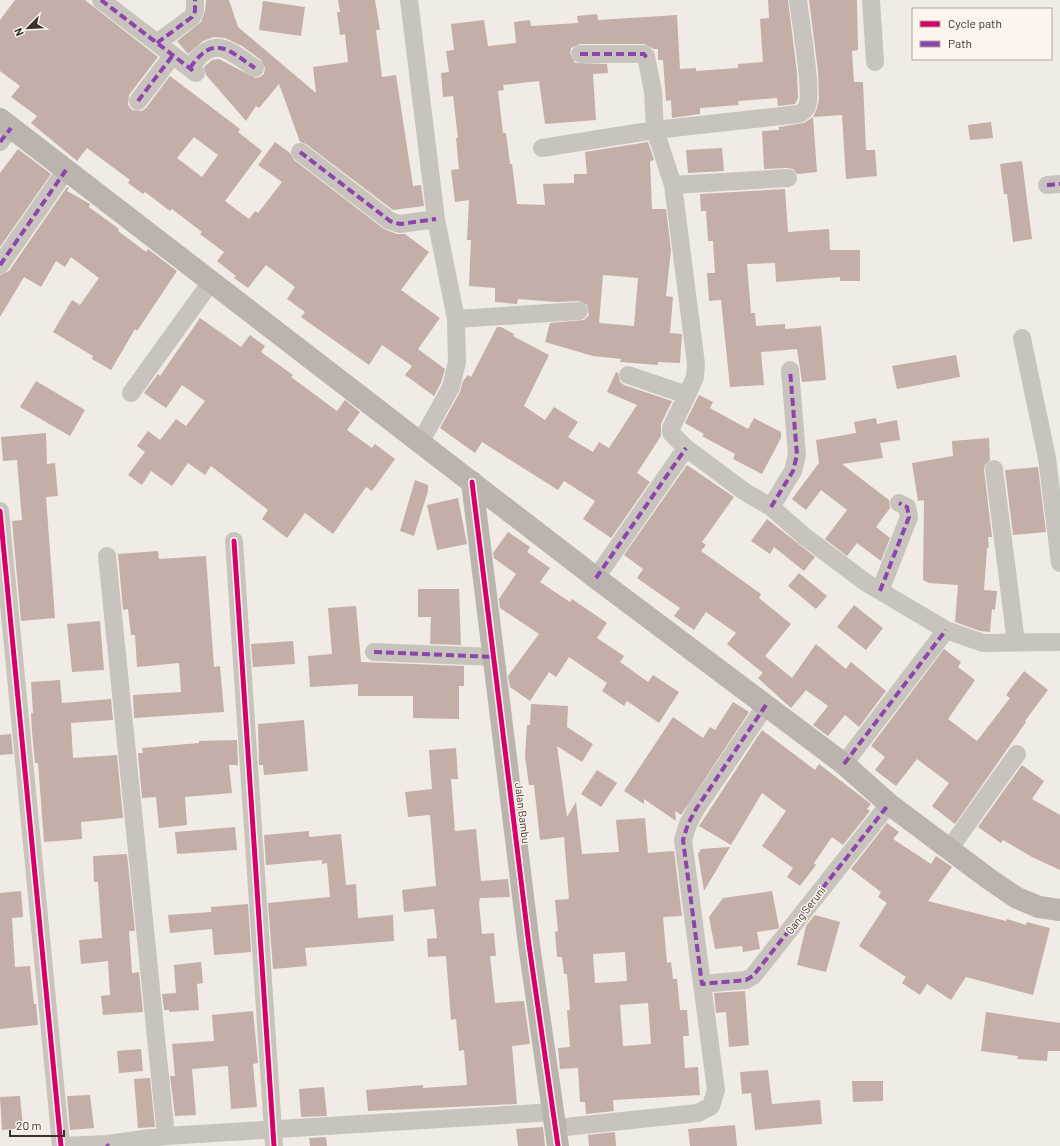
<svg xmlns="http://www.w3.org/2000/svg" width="1060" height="1146" viewBox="0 0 1060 1146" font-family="Barlow,sans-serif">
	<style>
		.building { fill: #c3afa7; fill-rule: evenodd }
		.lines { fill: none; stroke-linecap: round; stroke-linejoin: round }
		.street { stroke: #c9c3be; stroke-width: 18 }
		.secondary { stroke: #bab3ae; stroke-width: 22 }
		.quiet { stroke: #8e44ad; stroke-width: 4; stroke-dasharray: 8 4; stroke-linecap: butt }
		.cycleway-casing { stroke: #fbf5ee; stroke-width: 8 }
		.cycleway { stroke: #d6006c; stroke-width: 5 }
		.labels { text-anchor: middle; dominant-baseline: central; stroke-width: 3; stroke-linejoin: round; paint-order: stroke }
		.street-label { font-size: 11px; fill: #3b302b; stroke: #fbf5ee }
	</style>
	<rect width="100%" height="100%" fill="#f0ebe5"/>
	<path class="building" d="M15,0H85L158,57L129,95L128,105L132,110L142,111L146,108L170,76L240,129L238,132L262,151L225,201L249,219L255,211L258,213L282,182L258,165L275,142L290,153L294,160L384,229L397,234H405L429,252L401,290L440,318L418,349L445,369L441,383L434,396L405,375L412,366L382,345L369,365L301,317L305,312L287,299L295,287L266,265L248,288L234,278L236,276L217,261L224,252L200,234L202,232L172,209L170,211L145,192L143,194L128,183L130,180L87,148L77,161L31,123L37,116L11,97L20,86L0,71V20ZM194,137L218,155L202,177L177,158Z
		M206,0H229L238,27L316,93L313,67L348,62L345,34L340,35L337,12H340L338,0H375L380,30H376L382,77L396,75L413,186L421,185L424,206L393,210L306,144L300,142L279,84L259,108L256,106L246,121L206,75L204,67L212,60L219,59L255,78L260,77L264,74L265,68L261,60L242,46L225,38L214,37L203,41L188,54L177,41L201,22L205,11Z
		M768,0H788L797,73L798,98L795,104L778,106L777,98L738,101L739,105L700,108V114L672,118L671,100L666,101L663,60H658V49H654L644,44H580L571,48L570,54L575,63L607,64L608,73L593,74L596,120L545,124L539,81L503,85L504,90L498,91L503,133H506L510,164H512L517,204L545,205L543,184L574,183V174H587L585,152L648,142L654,160L650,161L652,209H666L671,250L666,296L673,297L670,333L682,334L680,363L658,362V365L620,362L621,359L593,356L545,342L550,323L584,320L589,315L587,305L579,301L556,302L518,299L517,304L495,302V288L469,286L471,240H467L469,200L455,202L451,170L459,169L456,138H458L453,96L443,97L441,73L449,72L446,51L454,50L451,24L484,20L488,46L516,43L514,22L530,20L531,26L578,23L577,16L597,14L598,20L677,15L680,69L696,68V71L738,68V64L763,62L760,19L769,18ZM603,275L638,278L634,326L599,323Z
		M809,0H857L858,50L852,51L854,82H863L866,150H875L877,176L846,179L842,115L813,117L817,172L797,174L793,169L787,168L764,169L762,131L779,130V127L804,123L813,117L817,108L819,99L818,71Z
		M263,1L305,7L301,36L259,30Z
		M991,122L993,138L970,140L968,125Z
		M722,148L724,171L688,173L686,150Z
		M18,149L51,174L0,247V173Z
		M1022,161L1032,239L1013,242L1007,194H1004L1000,164Z
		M67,187L69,188L67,191L90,204L89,207L119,229L118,231L146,252L148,249L177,271L137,331L135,329L111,370L92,359L93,356L53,332L72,300L80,305L99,278L71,257L65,267L56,261L41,287L24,277L0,317V275L9,271Z
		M785,189L788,232L829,229L830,250H860V281H840V277L776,282L775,263L747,264L751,313H755L756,326L785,324V329L821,326L826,380L802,382L797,349L761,352L764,385L730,387L721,300L709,301L707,273H715L713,241H708L706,211H701L700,194Z
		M200,318L241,347L250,335L265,346L261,352L293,375L291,377L337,411L345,400L360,412L347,430L372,448L375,444L395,459L372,491L366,487L333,534L305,513L287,538L262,519L268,510L211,466L205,475L188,463L172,486L151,471L142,485L128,475L145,452L137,446L148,431L160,440L176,419L186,426L205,401L182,385L166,408L144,393L158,374L160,376Z
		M497,327H501L514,334L513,336L549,355L524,406L545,420L554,407L578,422L568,437L593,452L599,442L609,448L637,405L607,392L616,372L618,373L620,382L624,385L672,401L661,424V436L637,473L650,482L611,538L583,519L595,501L564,481L558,490L482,442L475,453L440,428L460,392L463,381L468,375L471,377Z
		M956,355L960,377L897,389L892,366Z
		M36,381L85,410L70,436L20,407Z
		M699,395L713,402L710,408L748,429L754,418L781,432V438L762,474L733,459L735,454L702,436L704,434L685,423Z
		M876,418L877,424L897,420L900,440L880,443L883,458L842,464L889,500L890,508L876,527L890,538L881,561L857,543L847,556L825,539L847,510L821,490L806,510L792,499L819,463L816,440L856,433L854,422Z
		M46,433L47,464L55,463L58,496L46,497L55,618L21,621L12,521L22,520L17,460L3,461L1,437Z
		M989,438L990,460L985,465L984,470L992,537H988L989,548H987L984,590L997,591L995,610L992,609L990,632L980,631L955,622L958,585L929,583L923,580L924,500L918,501L912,463L953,456L952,441Z
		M687,465L734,497L702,542L706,545L701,551L761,594L759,598L791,624L765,656L792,678L816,644L846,669L851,662L886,691L859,727L845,715L828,736L813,725L828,706L806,690L791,708L758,678L763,673L727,644L736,633L706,612L694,630L674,616L680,608L637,578L643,569L624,555Z
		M1038,467L1046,532L1013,535L1005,470Z
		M415,480L428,485V491L414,536L400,531Z
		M458,498L467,544L437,550L427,505Z
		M767,519L815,557L804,571L774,547L770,554L751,541Z
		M508,532L530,547L527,552L550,568L540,582L570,602L572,599L607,623L597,638L624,656L620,662L648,682L653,675L679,692L659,723L627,701L624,706L602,691L607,683L569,657L556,677L549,672L530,701L510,687L508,676L539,634L500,608L499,599L516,574L494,558L493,553Z
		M158,551L159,559L206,556L214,667L220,666L224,712L134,718L133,695L181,692L179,663L137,667L135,635H131L128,609L123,610L118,554Z
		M799,573L827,596L816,609L788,586Z
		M418,589H459L461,645L430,644L431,617H418Z
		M854,605L883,628L866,650L837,627Z
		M356,606L361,662L464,666V686H459V719L413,718V696H358V684L310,687L308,656L332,654L328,608Z
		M100,621L104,670L72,672L67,624Z
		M293,641L295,664L253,667L251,644Z
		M944,649L961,662L958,667L975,680L948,719L977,741L1010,698L1006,695L1024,671L1048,690L1025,721L1026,722L955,824L932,806L949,783L917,759L896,786L875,770L885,757L871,746Z
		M60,680L62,703L111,699L113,720L71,723L73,758L117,755L123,818L81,822L82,839L44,842L38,763H35L32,732L31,713H33L31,682Z
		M733,702L749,712L681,815L675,811L676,821L644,799V804L624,791L673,717L703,738L710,727L715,730Z
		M531,704L568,706L567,727L593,744L582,762L557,746L567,817L576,802L582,854L619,852L616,820L645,818L648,853L674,851L682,916L663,917L667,963L671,962L673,979H677L680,1010H687L689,1036H683L685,1068L698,1067L700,1095L613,1100L614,1111L586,1114L585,1102H580L578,1068L560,1069L558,1048L570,1047L567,1010H570L567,974H564L562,957H557L555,932L558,931L555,900L569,899L564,837L540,840L534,785H529L525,756L527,725H530ZM625,952L627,981L595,983L593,954ZM648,1003L651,1044L623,1046L620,1005Z
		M304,720L308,771L264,775L263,765H259L258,724Z
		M762,730L815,770L819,764L871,804L867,809L870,811L843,845L832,837L814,863L816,865L800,886L787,877L793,868L762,846L786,811L762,793L731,845L699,826Z
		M11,734L13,754L0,755V735Z
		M237,740L238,765H229L232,793L185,797L187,825L159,828L156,797L142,798L138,753H143L142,748L199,743V741Z
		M456,748L458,779H451L455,831L476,829L481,881L508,879L510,897L480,898L479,903L482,934L494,933L496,956H490L495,1003L524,1001L530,1044L512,1046L517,1104L368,1111L366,1090L423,1085V1088L467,1085L464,1050L459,1051L456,1019L451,1020L446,956L428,957L427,939L437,938L434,909L404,912L402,890L436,886L430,815L408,817L405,792L432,789L429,750Z
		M1022,765L1044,781L1032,799L1060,815V870L1032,857L1003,840L1001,843L978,827Z
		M597,770L617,783L601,807L581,794Z
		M887,823L899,832L893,839L931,864L936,856L952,867L928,901L1006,921L1007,919L1026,925L1027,922L1050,928L1033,995L966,977L951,1000L927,984L920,995L902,983L906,977L859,946L887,903L878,897L881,892L851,869Z
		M235,827L237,850L177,854L175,832Z
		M309,831V837L341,834L346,885L356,884L358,918L393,915L394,941L305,948L307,966L273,969L268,903L330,897L327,863L322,864V860L266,865L264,835Z
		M730,847L704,891L698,854L701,849Z
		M127,854L135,931H129L132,973L139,972L143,1012L103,1015L101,996L110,995L108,961L81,964L79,940L102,938L98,882H94L93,856Z
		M21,891L23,917L12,918L15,967L30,966L34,1004H36L38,1025L0,1029V893Z
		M772,891L779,927L777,929L757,932L760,949L743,952L742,946L715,949L709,917L723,898Z
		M248,904L251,952L214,955L212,929L170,933L168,915L211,912V907Z
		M815,915L840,922L826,972L797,965L806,926Z
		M201,962L203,983L197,984L199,1010L169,1012V1010H164L162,994L176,993L174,965Z
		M745,991L749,1045L729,1047L726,1012L716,1013L714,993Z
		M253,1011L258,1063L253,1064L257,1107L231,1109L228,1066L192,1069L196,1115L175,1116L170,1076H175L172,1044L214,1041L212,1015Z
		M986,1012L1060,1023V1051H1048L1047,1061L1017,1059L1018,1056L981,1051Z
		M141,1049L143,1071L119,1073L117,1051Z
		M768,1070L772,1104L820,1100L822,1124L755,1130L751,1093L742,1094L740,1072Z
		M150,1078L155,1127L138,1128L134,1079Z
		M852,1081H883V1101L853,1102Z
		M324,1087L327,1116L301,1117L299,1089Z
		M90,1095L94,1128L70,1130L67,1096Z
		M20,1096L23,1128L2,1130L0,1097Z
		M735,1125L737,1146H690L688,1129Z
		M543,1127L545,1146H518L516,1129Z
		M615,1132L616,1146H589L588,1135Z
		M326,1137L327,1146H310L309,1138Z"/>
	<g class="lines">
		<path class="street" d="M101,0L196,73
			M409,0L436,219L456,319L457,362L451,387L420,443
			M871,0L875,62
			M157,43L192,17L195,11V0
			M580,54H644L646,56L653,92L655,130L673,185L696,364L695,377L687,395L628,375
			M190,68C214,33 228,50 255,68
			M138,101L173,55
			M0,142L11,128
			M542,148L655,130L799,114C802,112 806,110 807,106C813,94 800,18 798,0
			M300,152L390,221L400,224L436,219
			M673,185L788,178
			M1047,185L1060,184
			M0,265L66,170
			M456,319L579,311
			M1022,338L1047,458L1060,563
			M131,393L211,282
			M687,395L671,428V433L686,448L745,492L771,507L804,536L865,582L946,630L983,643L1060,642
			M994,469L1016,642
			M771,507L793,471L797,455L790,370
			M0,511L61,1146
			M234,541L274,1146
			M107,556L166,1136
			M596,578L686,448
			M880,591L909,517L907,507L899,503
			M374,652L493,657
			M844,764L946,630
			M950,848L1017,754
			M702,984L746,980L753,976L889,804
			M556,1128L698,1113L711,1106L716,1090L683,840L688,824L696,809L766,705
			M61,1146L107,1144L166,1136L553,1112"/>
		<path class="secondary" d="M0,119L596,578L844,764L889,804L989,879L1017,898L1039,907L1060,910
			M472,482L529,945L558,1146"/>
		<path class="quiet" d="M101,0L196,73
			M157,43L192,17L195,11V0
			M580,54H644L648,60
			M190,68C214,33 228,50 255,68
			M138,101L173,55
			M0,142L11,128
			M300,152L390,221L400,224L436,219
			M1047,185L1060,184
			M0,265L66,170
			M771,507L793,471L797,455L790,370
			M596,578L686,448
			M880,591L909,517L907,507L899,503
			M374,652L493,657
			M766,705L696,809L688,824L683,840L702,984L746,980L753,976L889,804
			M844,764L946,630
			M107,1144L108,1146"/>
		<defs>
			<path id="cycleway" d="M472,482L529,945L558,1146
				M0,511L61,1146
				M234,541L274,1146"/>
		</defs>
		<use href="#cycleway" class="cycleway-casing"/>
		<use href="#cycleway" class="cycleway"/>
	</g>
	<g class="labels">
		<g class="street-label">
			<text transform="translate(523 813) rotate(83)">Jalan Bambu</text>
			<text transform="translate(805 910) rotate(-52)">Gang Seruni</text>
		</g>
	</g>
	<rect x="912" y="8" width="140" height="52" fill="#fbf5ee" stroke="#aea6a0"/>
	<rect x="920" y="21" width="20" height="6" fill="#d6006c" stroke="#aea6a0"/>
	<text x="948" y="28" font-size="12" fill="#3b302b">Cycle path</text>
	<rect x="920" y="41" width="20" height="6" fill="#8e44ad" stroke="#aea6a0"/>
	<text x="948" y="48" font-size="12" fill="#3b302b">Path</text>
	<g transform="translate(28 28) rotate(246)" stroke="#fbf5ee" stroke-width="3" paint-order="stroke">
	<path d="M0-3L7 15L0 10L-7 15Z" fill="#3b302b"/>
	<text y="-6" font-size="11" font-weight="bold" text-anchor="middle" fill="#3b302b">N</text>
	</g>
	<path d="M10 1130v6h54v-6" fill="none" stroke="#3b302b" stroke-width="2"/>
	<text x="16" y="1130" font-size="12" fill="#3b302b" stroke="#fbf5ee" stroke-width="3" paint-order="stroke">20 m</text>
</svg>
